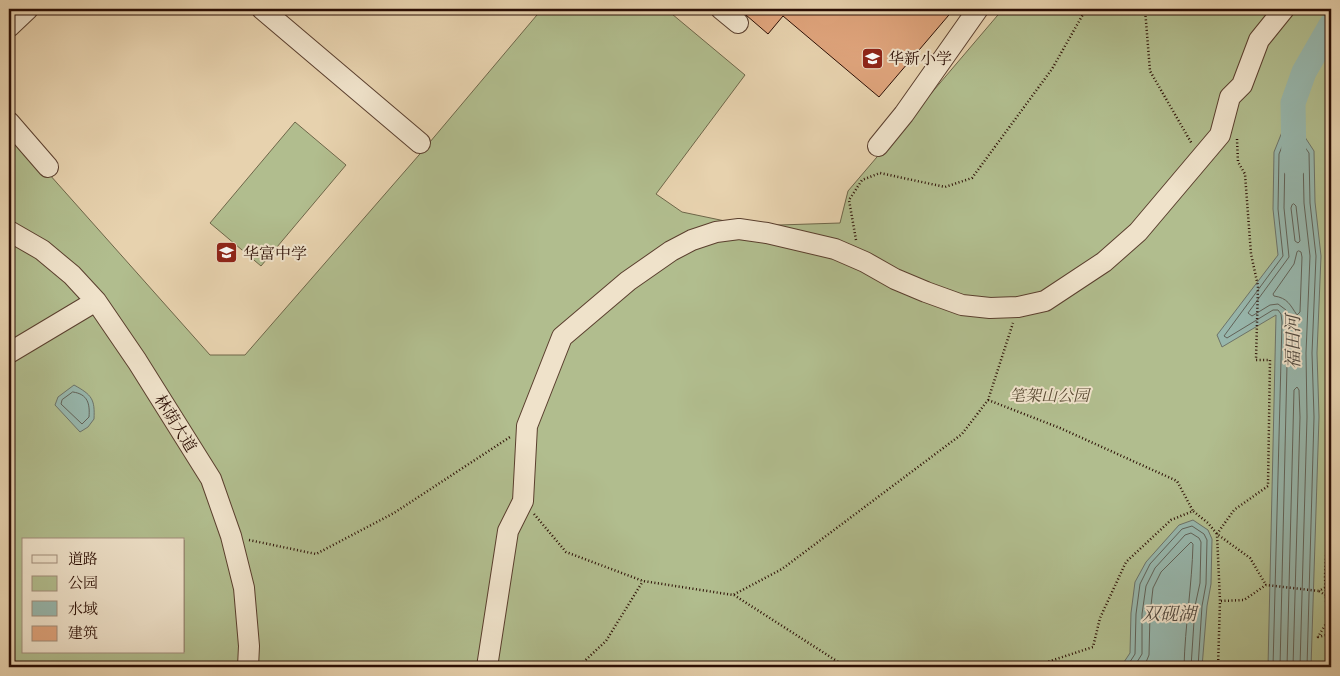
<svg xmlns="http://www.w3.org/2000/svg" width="1340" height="676" viewBox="0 0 1340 676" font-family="'Gentium Book Plus','Noto Serif SC',serif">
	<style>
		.green { fill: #b1bd8e; stroke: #6e6649; fill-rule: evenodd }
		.water { fill: #97b7ad; stroke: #6c7369 }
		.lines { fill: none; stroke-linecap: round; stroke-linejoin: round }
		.shore { stroke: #616258; stroke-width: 1 }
		.river { stroke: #97b7ad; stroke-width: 25 }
		.building { fill: #dfa47c; stroke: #2b0e04 }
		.minor-casing { stroke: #5a3f2e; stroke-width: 22 }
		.path { stroke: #2b0e04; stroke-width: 2.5; stroke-dasharray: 1 2.5; stroke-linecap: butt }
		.minor { stroke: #efe2ca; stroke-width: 20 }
		.path-bridge { stroke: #2b0e04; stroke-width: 2.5; stroke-dasharray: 1 2.5; stroke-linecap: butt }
		.labels { text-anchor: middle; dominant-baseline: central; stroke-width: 4; stroke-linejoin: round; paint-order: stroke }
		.poi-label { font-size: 16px; fill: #2b0e04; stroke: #efe2ca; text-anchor: start }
		.park-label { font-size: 16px; font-style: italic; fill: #5a4b34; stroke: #efe2ca }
		.street-label { font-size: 16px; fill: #2b0e04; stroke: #efe2ca }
		.water-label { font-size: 18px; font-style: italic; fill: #51493f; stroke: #efe2ca }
	</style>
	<rect width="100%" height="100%" fill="#e7d2ae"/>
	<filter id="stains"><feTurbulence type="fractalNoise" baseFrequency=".004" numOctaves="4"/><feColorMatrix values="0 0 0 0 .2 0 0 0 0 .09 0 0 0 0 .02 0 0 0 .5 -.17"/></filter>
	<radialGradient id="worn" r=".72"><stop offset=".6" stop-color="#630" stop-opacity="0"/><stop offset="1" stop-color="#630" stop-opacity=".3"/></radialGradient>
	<path class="green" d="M542,9H666L745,75L656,194L682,212L749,226L840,223L848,191L1003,9H1331V667H9V129L210,355H245L419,155ZM24,540H184V652H24Z
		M295,122L346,165L261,266L210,223Z"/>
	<path class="water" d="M1301,131L1314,151L1315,202L1321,256L1317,353L1319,417L1311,667H1268L1276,315L1222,347L1217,335L1278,255L1273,209L1274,152L1282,132Z
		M74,385C92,395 95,399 94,419L88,427L80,432L55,405L58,397Z
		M1193,520L1208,530L1212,539L1211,584L1207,606L1202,667H1109L1114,664L1124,662L1130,653L1131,613L1135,582L1146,562L1179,525Z"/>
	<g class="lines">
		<path class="shore" d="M1294,204L1296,206L1300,241L1298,243L1295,241L1291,208L1292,205Z
			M1299,251L1301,252L1302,257L1300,312L1297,315C1290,305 1288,298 1274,296L1273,294L1294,264L1297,252Z
			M73,392C88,394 90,404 89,417L82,424L61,404L62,400Z
			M1124,667L1128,665L1135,654L1136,614L1140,584L1150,564L1182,529L1192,526L1204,534L1207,540L1206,584L1202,606L1198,667
			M1134,667L1142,654V614L1146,586L1155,568L1185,535L1191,533L1199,538L1201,542L1200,583L1195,606L1191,667
			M1144,667L1149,655L1150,614L1153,588L1161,572L1191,542L1193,544C1192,585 1185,626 1184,667
			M1273,667L1282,322L1281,314L1278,310H1273L1227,338L1224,336L1283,256L1278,209L1279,154L1286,137L1297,136L1309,153L1310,203L1316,256L1312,353L1314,417L1307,667
			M1280,667L1288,321L1286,310L1278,304L1270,305L1252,316L1248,313L1289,257L1284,208L1285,155L1290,144L1294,143L1303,155L1304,203L1310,256L1306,353L1307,417L1300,667
			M1287,667L1294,390L1297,387L1299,390L1300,417L1293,667"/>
		<path class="river" d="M1294,165L1293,103L1304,72L1331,25"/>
	</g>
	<path class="building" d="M739,9H954L879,97L783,16L768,34Z"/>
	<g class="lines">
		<defs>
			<path id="minor" d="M262,9L420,143
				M721,9L738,23
				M9,27L28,9
				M9,122L48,167
				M878,146L904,114L978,9
				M9,231L42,250L72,275L96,301L137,361L211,479L231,536L244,588L249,646L248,667
				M9,353L96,301
				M487,667L508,531L523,501L527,426L562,337L628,281L671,251L692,240L716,232L739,229L767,233L835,249L865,262L895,279L926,292L962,305L990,308L1018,307L1045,301L1104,262L1138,232L1220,135L1230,97L1242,85L1259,40L1284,9"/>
		</defs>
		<use href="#minor" class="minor-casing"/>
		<path class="path" d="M1145,9L1150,71L1192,144
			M856,240L849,200L862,180L880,173L945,187L972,178L1052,69L1086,9
			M1331,327L1330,331L1331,341
			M1331,351L1329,358L1331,364
			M988,400L1060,428L1177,481L1193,511
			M1331,468L1325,576L1327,622L1318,637L1331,634
			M534,514L566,552L643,581L733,595L782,569L962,434L988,400L1013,323
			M249,540L316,554L394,513L510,437
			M1325,576L1331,579
			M734,595L846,667
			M1221,601L1244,600L1266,585L1319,591
			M578,667L606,641L643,581
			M1032,667L1093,647L1100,618L1126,562L1171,520L1193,511L1208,523L1217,534L1250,558L1266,585
			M1218,667L1220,601L1217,534L1234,510L1268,486L1270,360H1256L1258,286L1251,254L1245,174L1238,162L1237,139"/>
		<use href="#minor" class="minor"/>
		<path class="path-bridge" d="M1331,584L1319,591L1331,599"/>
	</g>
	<defs>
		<symbol id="school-square" viewBox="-11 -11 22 22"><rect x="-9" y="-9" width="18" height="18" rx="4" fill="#8f2418" stroke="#efe2ca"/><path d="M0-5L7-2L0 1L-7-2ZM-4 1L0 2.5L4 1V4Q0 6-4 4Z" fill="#fff"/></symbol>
	</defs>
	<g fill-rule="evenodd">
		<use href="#school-square" x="860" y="46" width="25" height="25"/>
		<use href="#school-square" x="214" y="240" width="25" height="25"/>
	</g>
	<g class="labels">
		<g class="poi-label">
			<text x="888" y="58">华新小学</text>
			<text x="243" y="253">华富中学</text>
		</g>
		<g class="park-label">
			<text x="1049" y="395">笔架山公园</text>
		</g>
		<g class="street-label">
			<text transform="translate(176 423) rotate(58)">林荫大道</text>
		</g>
		<g class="water-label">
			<text transform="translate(1292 342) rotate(-90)">福田河</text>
			<text x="1169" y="613">双砚湖</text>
		</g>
	</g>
	<rect width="1340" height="676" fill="none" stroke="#e7d2ae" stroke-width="30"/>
	<rect x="10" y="10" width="1320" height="656" fill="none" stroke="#2b0e04" stroke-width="2.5"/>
	<rect x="15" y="15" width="1310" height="646" fill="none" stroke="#2b0e04"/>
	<rect x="22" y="538" width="162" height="115" fill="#efe2ca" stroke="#a18d7b"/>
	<rect x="32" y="555" width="25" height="8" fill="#efe2ca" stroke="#a18d7b"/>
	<text x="68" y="564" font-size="15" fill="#2b0e04">道路</text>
	<rect x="32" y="576" width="25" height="15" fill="#b1bd8e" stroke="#a18d7b"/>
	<text x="68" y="588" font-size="15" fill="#2b0e04">公园</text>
	<rect x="32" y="601" width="25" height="15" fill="#97b7ad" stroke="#a18d7b"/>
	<text x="68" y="614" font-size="15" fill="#2b0e04">水域</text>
	<rect x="32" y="626" width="25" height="15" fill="#dfa47c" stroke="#a18d7b"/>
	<text x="68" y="638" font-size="15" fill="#2b0e04">建筑</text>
	<rect width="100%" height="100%" filter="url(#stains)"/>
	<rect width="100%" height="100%" fill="url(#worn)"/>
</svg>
